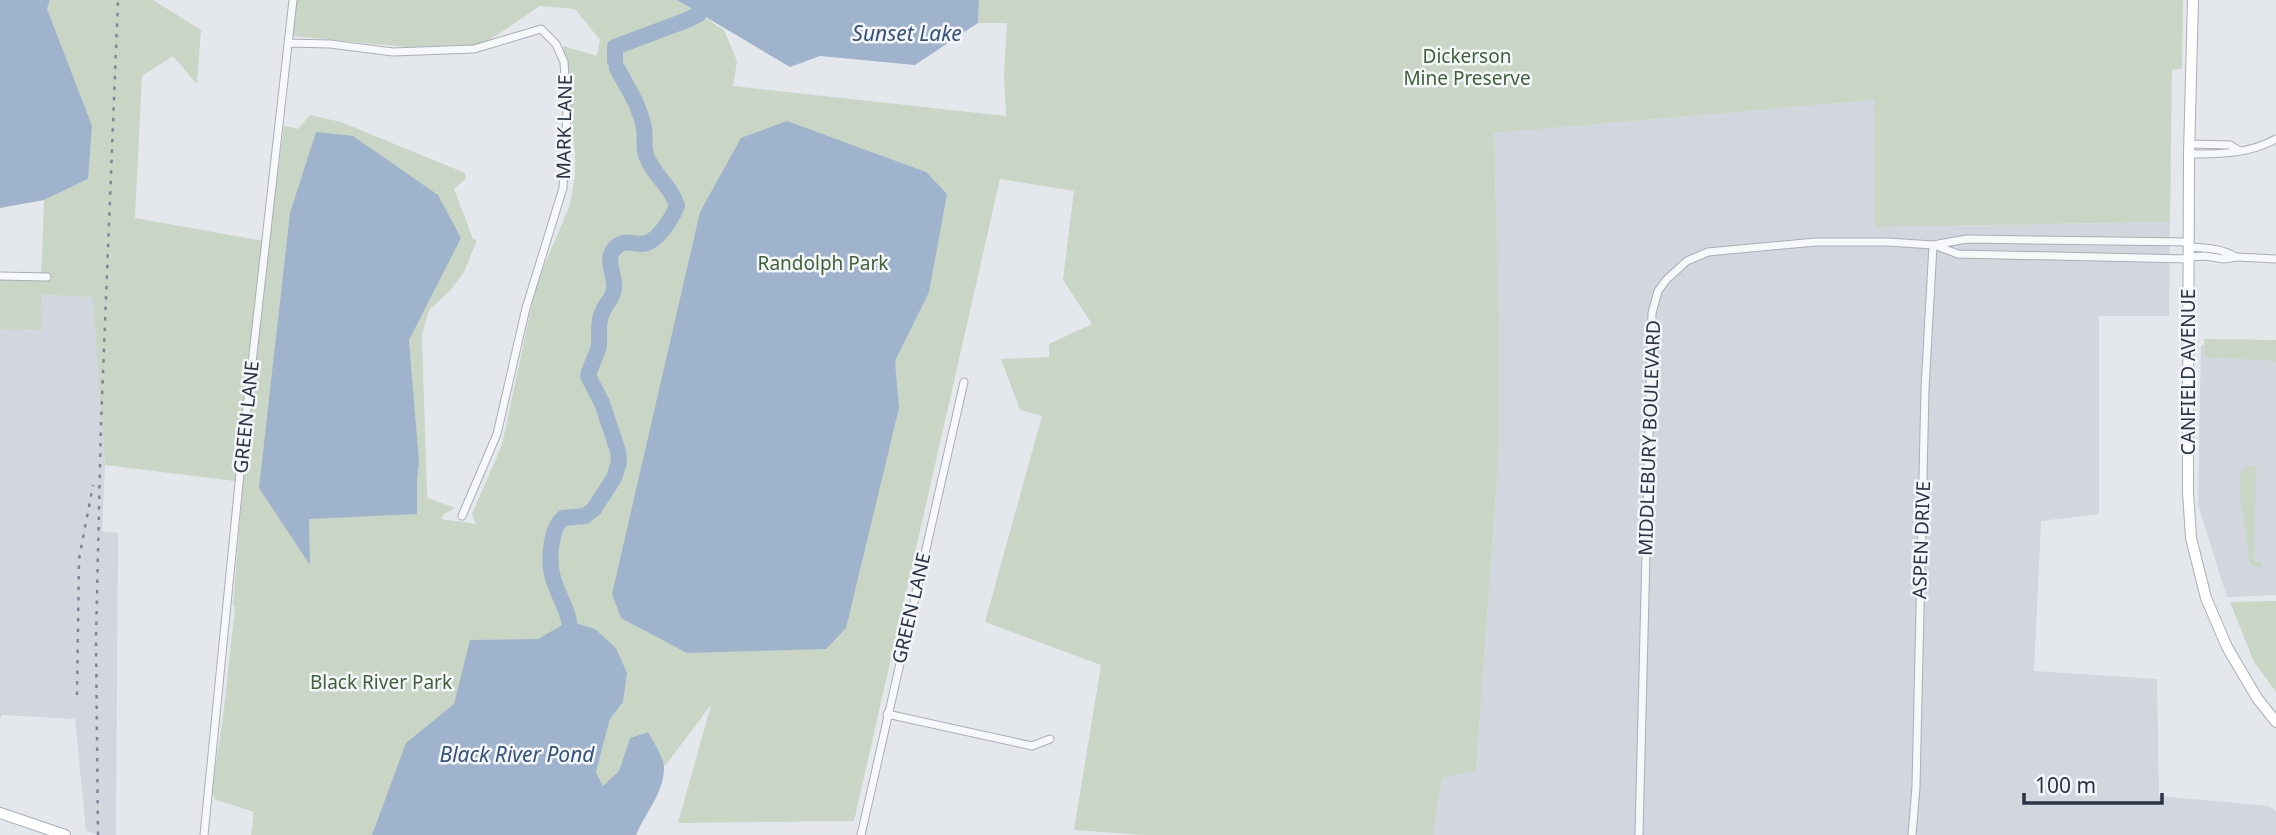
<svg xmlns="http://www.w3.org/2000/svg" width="2276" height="835" viewBox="0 0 2276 835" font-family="'Noto Sans',sans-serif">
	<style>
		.built { fill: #d2d6de }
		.green { fill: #c9d6c5 }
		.water { fill: #9fb4cc }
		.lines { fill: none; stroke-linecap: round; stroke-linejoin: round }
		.river { stroke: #9fb4cc; stroke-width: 16 }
		.street-casing { stroke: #a9aeb7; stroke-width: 9 }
		.secondary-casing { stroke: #a9aeb7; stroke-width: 12 }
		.street { stroke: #f7f8fa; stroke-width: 7 }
		.secondary { stroke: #fff; stroke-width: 10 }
		.rail { stroke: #7d8696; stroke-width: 2.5; stroke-dasharray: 3.5 7; stroke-linecap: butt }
		.labels { text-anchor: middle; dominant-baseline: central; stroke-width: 5; stroke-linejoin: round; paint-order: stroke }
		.park-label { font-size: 19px; fill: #3f6138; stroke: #f4f6f9 }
		.street-label { font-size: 19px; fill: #2b3445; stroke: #f4f6f9 }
		.water-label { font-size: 21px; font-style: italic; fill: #34527a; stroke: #f4f6f9 }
	</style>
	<rect width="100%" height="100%" fill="#e4e7ec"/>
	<path class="built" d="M1874,100L1947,226L2170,222L2169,316H2099V514L2041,521L2034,671L2157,679L2159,796L2269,806L2276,811V835H1433L1442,778L1476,771L1499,450V319L1494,133Z
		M41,295L94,297L105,465L102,531L118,533L116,835H100L86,831L75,719L2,715L0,720V329L42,330Z
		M2201,345L2276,347V595L2227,597L2198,505Z"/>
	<path class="green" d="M50,0H153L201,30L197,84L173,56L142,76L135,218L269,242L284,126L298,129L310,115L341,122L465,173L466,178L454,189L473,239L477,240L464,272L449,292L429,310L422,335L427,495L428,498L455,508L444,514L441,519L476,524L472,514L502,445L536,285L570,205L575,176V154L563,46L597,56L600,40L575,9L540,6L470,53L292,36L296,0H677L724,30L737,61L733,86L1006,116L1004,75L1007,23H978L979,0H2183L2182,69L2172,70L2170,222L1875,227L1874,100L1494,133L1499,319V450L1476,771L1442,778L1433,835H1144L1074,830L1101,665L985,622L1042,416L1020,410L1001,359L1049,357V344L1092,324L1063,280L1074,191L1000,179L854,821L678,823L711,705L665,766L648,732L630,738L619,771L604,787L596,772L610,719L623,702L500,835H251L254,812L214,799V795H211L223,718L235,607L233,606L243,482L105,465L93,297L41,295L42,330L0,329V277L41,278L44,200L88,179L47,9Z
		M2204,339L2276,340V361L2205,357Z
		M2250,466H2263L2256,467L2254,562L2262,563V567L2252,566L2249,561C2249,543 2235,483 2241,472C2243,467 2246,467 2250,466Z
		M2276,601V692L2254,662L2230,602Z"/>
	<path class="water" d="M0,0H50L47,9L92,126L88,179L44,200L0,208Z
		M677,0H979L978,23L915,65L820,56L790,67Z
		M787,121L926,172L947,194L929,292L895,361L899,408L846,628L826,649L687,653L621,618L612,594L700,212L741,138Z
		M316,132L353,136L438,195L461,238L409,340L419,463L417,479V514L309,519L310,565L259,488L290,213Z
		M569,621L595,629L616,648L627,673L623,702L610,719L596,772L603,786L619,771L630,738L648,732C653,742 664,757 664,768C664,793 645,813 636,835H372L406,743L454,704L470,640L538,639Z"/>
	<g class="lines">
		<path class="river" d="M615,61V47L687,20L699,14
			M569,621C566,606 557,593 553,578C548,562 550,529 563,518L585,516L594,509L614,478L619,462L618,451L602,403L588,376C590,366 597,356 599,345C600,334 597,324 602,313C605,304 613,299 614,289C616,275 603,259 616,247C624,239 632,244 641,244C657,244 672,218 677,206C672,188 656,177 648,160C642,149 646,139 644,128C640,106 627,87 617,68"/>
		<defs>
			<path id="street" d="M288,43L330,44L393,52L474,49L541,29L556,44L564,62L567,111L563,188L526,308L497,434L462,516
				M2190,144L2230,145L2240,151
				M2189,154C2220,154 2249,154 2276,139
				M1934,245L1958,254L2189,259
				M2189,247C2206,248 2221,248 2236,257
				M2189,257L2205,256L2224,259L2237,257L2276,259
				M0,276L47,277
				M887,714L1032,746L1050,739
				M204,835L243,443L293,0
				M861,835L964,382
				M1639,835L1652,313L1658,291L1667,279L1687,261L1708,252L1816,242H1888L1933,245L1967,239L2189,242
				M1912,835L1916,787L1925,389L1933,245"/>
			<path id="secondary" d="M2193,0L2189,154L2188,415V492L2191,538L2206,598L2227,647L2257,698L2276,722
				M0,813L65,835"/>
		</defs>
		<use href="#street" class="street-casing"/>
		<use href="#secondary" class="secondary-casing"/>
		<use href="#street" class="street"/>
		<use href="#secondary" class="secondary"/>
		<path class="rail" d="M77,695L79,559L93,485
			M98,835L96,639L101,423L118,0"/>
	</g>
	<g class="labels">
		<g class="park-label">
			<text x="1467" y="56">Dickerson<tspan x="1467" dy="22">Mine Preserve</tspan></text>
			<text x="823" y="263">Randolph Park</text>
			<text x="381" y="682">Black River Park</text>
		</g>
		<g class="street-label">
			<text transform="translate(564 127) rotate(-89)">MARK LANE</text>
			<text transform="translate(2188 372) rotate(-90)">CANFIELD AVENUE</text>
			<text transform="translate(246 417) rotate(-84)">GREEN LANE</text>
			<text transform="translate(1649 438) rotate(-88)">MIDDLEBURY BOULEVARD</text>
			<text transform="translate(1921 540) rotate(-88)">ASPEN DRIVE</text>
			<text transform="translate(911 608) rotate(-77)">GREEN LANE</text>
		</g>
		<g class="water-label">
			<text x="907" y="33">Sunset Lake</text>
			<text x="517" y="754">Black River Pond</text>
		</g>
	</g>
	<path d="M2024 793v10h138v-10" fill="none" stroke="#2b3445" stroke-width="3.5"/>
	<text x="2035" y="793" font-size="21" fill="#2b3445" stroke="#f4f6f9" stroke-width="5" paint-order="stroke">100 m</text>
</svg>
